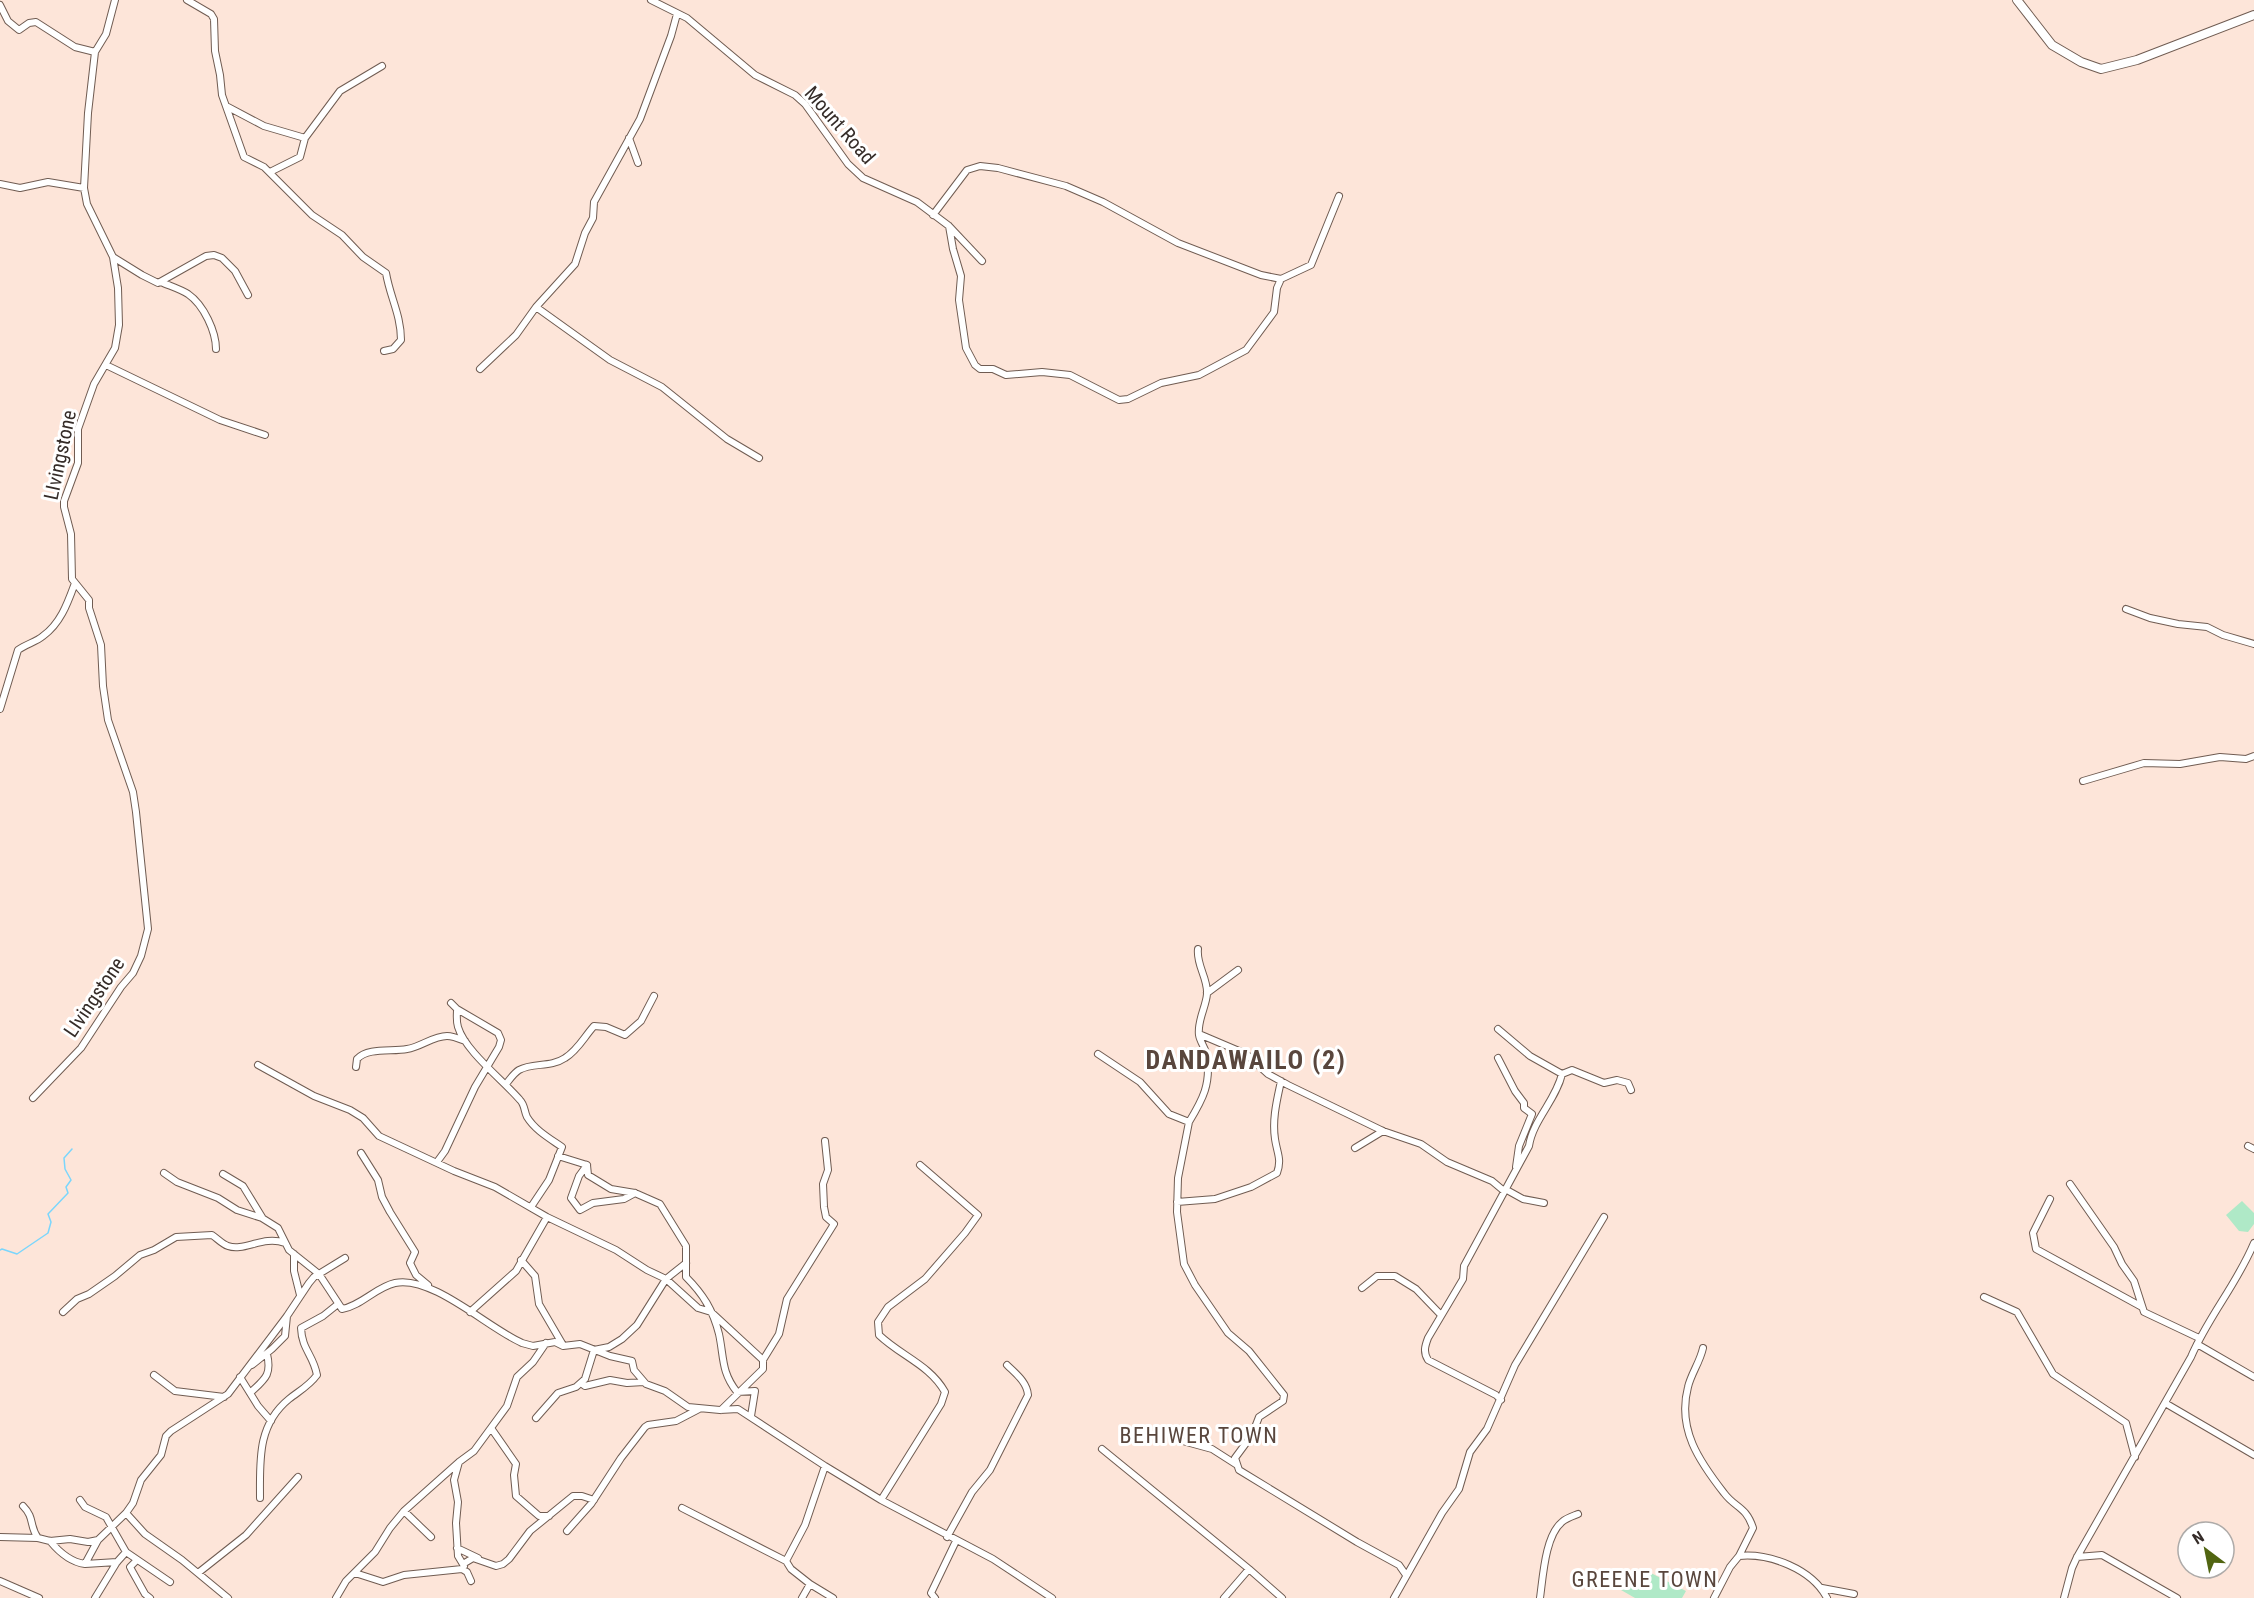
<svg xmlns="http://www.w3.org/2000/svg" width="2254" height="1598" viewBox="0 0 2254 1598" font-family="'Roboto Condensed',sans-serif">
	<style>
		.green { fill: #afe9c7 }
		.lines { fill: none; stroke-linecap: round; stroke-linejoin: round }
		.stream { stroke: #7bd6fc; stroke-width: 1.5 }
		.minor-casing { stroke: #705c52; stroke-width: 8 }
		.tertiary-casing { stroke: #705c52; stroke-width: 10 }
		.minor { stroke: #fff; stroke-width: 6 }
		.tertiary { stroke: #fff; stroke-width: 8 }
		.labels { text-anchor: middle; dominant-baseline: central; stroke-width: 6; stroke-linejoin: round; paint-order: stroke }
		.street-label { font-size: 20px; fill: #352c28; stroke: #fff }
		.quarter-label { font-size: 22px; letter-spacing: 1.5px; fill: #59463d; stroke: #fff }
		.district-label { font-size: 26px; font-weight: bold; letter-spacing: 1.5px; fill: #59463d; stroke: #fff }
	</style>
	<rect width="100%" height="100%" fill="#fde5d9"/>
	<path class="green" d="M2242,1201L2254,1213V1224L2248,1232L2239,1231L2226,1215Z
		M1649,1572L1686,1591L1682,1598H1635L1621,1590Z"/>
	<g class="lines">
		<path class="stream" d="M0,1250L2,1249L17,1254L48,1233L51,1222L48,1214L68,1193L66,1187L71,1180L65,1169L64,1158L72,1149"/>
		<defs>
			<path id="minor" d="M187,0L211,14L214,19L215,51L220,75L222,95L244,157L264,167L312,215L342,235L363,257L386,273C390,297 401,315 401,340L393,349L384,351
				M651,0L687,18L755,75L795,95L805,104L848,164L863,178L917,202L949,226L982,261
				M0,5L8,21L19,30L29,23L36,22L75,47L95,52
				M228,107L264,126L305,138
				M629,138L638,163
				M270,172L300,157L305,138L340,91L382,66
				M0,184L20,188L48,182L84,188
				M933,215L967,170L980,166L998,168L1066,186L1103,202L1178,243L1261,275L1281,279
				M949,226L953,249L961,276L959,300L966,348L975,365L980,369H993L1006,375L1042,372L1070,375L1119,400L1128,399L1161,383L1199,375L1246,350L1274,312L1277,288L1281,279L1311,265L1339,196
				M113,257L142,275L158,283L206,256L214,255L222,258L235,271L248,295
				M161,282C170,286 180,289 188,294C204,305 216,332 216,349
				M536,307L610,360L662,387L727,439L759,458
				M106,365L220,420L265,435
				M480,369L516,335L536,307L575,264L585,233L593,218L594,202L640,119L671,36L677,14
				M2126,609L2150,618L2178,624L2207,627L2223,635L2254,644
				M0,709L18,650C26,644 36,642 43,636C61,623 68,602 75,583
				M2083,781L2144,763L2180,764L2220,757L2246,759L2254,756
				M1207,993L1238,970
				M451,1003L457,1009C457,1015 456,1021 458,1027C465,1051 504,1081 520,1100C525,1105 524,1111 527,1117C535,1130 549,1138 562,1147L549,1180L531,1207
				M1498,1029L1530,1056L1562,1074L1572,1070L1604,1083L1617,1080L1628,1083L1631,1090
				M1199,1034L1246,1054L1268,1074L1288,1085L1383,1131L1421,1144L1447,1162L1492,1181L1504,1191
				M1098,1054L1140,1082L1169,1114L1189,1122L1178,1178L1177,1212L1184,1264L1195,1285L1228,1333L1249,1351L1284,1395L1283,1401L1259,1417L1252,1435L1235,1458L1239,1470L1357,1542L1399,1565L1406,1575
				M1498,1058L1515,1091L1524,1103V1108L1532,1114L1519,1146L1516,1167
				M258,1065L314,1096L350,1110L363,1118L379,1136L454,1171L495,1187L547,1217L616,1250L647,1270L666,1279L698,1308L711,1312L763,1360V1369L721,1410
				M356,1067L357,1059C368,1047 392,1052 407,1049C421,1047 433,1036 447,1036C453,1036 460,1039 465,1041
				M506,1084C510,1079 514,1073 519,1070C533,1062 550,1068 565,1058C578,1050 584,1037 594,1026L606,1027L625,1035L641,1021L654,996
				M33,1098L81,1048L121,987L133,973L141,956L148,929L136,812L133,792L108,720L103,686L101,645L89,608V600L72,579L71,534L64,507V501L78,463V429L94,384L115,348L119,325L118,288L113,257L87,204L84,188L88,113L95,52L106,34L115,0
				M1189,1122C1203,1099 1211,1084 1207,1056C1206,1049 1200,1042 1199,1035C1197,1021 1206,1007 1207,994C1208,978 1196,965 1198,949
				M2248,1146L2254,1149
				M1355,1148L1383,1131
				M361,1153L378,1180L382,1197L390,1212L415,1252L410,1263L416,1275L428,1285
				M558,1156L587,1165L588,1175L611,1189L635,1193L660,1204L686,1246V1277C703,1294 713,1310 719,1334C724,1357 721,1372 737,1392L755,1391L751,1416
				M437,1162L445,1151L475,1087L499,1047L501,1040L498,1033L457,1009
				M587,1165L579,1176L571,1198L580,1210L593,1203L624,1199L635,1193
				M164,1173L177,1182L218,1198L237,1210L262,1218L278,1228L289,1250L319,1274L342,1309C361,1306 376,1287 395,1283C432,1275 488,1328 522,1343L533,1346L555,1342L563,1346L580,1344L610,1356L632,1361L634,1370L646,1384L665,1391L688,1407L720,1410L738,1409L825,1466L881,1500L993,1559L1052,1598
				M223,1174L243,1186L262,1217
				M2070,1184L2114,1247L2122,1264L2134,1281L2144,1312L2199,1338
				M1505,1189L1523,1199L1544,1203
				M2050,1199L2033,1233L2036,1249L2142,1307
				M1177,1202L1215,1199L1251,1187L1277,1173C1282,1159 1277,1153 1275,1139C1272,1119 1277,1100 1281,1081
				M294,1254V1271L300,1295
				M521,1260L535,1276L539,1304L563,1345
				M1362,1288L1377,1276H1395L1416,1289L1441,1315
				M1984,1297L2017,1312L2053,1374L2126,1423L2135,1457
				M63,1312L77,1299L89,1294L115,1276L140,1255L154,1250L176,1237L212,1235C218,1239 222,1244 228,1246C244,1252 263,1235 285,1243
				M470,1312L516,1271L547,1217
				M2197,1344L2254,1377
				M1703,1348C1700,1362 1691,1374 1688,1387C1677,1429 1699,1461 1724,1493C1735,1508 1746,1506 1753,1528L1739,1556
				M763,1360L779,1334L787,1299L834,1224L826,1217L824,1207L823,1184L828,1170L825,1141
				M252,1365L272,1349L285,1336L287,1316
				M154,1375L175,1391L224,1397
				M240,1377L258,1406L271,1421
				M581,1383L585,1386L610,1380L627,1383L644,1382
				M250,1393C265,1379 272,1375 267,1354
				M1501,1400L1496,1395L1428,1360C1423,1352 1425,1346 1428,1338L1463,1279L1464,1266L1529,1146C1533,1120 1556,1100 1562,1074
				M2165,1403L2254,1455
				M536,1418L558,1393L576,1387L585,1379L594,1350L609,1347L622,1339L637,1325L666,1279L686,1263
				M491,1428L516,1464L514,1475L516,1496L539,1516H549
				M1179,1440L1212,1449L1237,1465
				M1102,1449L1249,1569L1282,1598
				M459,1462L454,1480L458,1502L456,1523L458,1556L464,1566
				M260,1498C260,1461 257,1425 289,1399C299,1391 309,1386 317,1375C313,1354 302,1350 301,1328L323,1316L338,1304
				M80,1500L85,1507L106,1517L126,1552L170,1582
				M881,1500L941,1404L945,1392C930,1365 901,1356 879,1335L878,1322L888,1307L925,1279L965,1233L978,1215L920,1165
				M23,1506C35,1518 29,1526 38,1538
				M682,1508L786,1561L791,1569L810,1584
				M404,1511L431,1537
				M126,1513L145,1534L182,1560L228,1598
				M567,1531L591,1504L621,1458L645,1427L648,1425L676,1421L699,1409
				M0,1537L38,1538L50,1541L70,1539L88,1542L98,1540L126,1513L133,1503L141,1480L161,1455L166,1436L171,1431L228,1394L287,1316L309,1283L314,1277L345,1258
				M947,1537L972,1492L990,1470L1028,1395C1027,1382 1016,1374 1007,1365
				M50,1541C59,1552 70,1562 85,1564L98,1540
				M457,1548L478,1558
				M2077,1557L2102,1555L2177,1598
				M136,1561L130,1567L131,1569L145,1594L150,1598
				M786,1561L805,1525L825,1466
				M85,1564L117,1562
				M463,1564L473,1558L496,1566L503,1564L509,1559L530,1531L573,1496H582L594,1500
				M198,1573L246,1535L298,1477
				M355,1573L383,1582L404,1575L462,1569L467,1572L471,1581
				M0,1581L39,1598
				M1822,1588L1854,1594
				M95,1598L117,1562L126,1552
				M336,1598L346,1581L375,1552L390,1528L404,1511L459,1462L474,1451L507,1406L517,1377L533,1362L546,1343
				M802,1598L810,1584L833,1598
				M935,1598L931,1593L956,1541
				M1224,1598L1249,1569
				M1394,1598L1442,1513L1459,1489L1470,1452L1487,1429L1515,1365L1604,1217
				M1540,1598C1543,1577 1545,1536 1562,1522C1566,1518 1573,1516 1578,1514
				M1714,1598L1730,1567L1739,1556C1770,1553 1812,1569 1827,1598
				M2064,1598L2072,1568L2077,1557L2191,1357C2208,1317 2237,1284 2254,1243"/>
			<path id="tertiary" d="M2017,0L2052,45L2081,62L2101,69L2137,60L2254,15"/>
		</defs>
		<use href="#minor" class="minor-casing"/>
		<use href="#tertiary" class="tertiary-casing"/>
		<use href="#minor" class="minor"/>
		<use href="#tertiary" class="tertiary"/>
	</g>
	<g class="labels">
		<g class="street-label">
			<text transform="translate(840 125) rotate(49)">Mount Road</text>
			<text transform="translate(60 455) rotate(-78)">LIvingstone</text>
			<text transform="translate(94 997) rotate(-56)">LIvingstone</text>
		</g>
		<g class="quarter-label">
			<text x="1199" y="1435">BEHIWER TOWN</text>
			<text x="1645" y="1579">GREENE TOWN</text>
		</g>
		<g class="district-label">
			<text x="1246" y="1060">DANDAWAILO (2)</text>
		</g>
	</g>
	<g transform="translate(2206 1550) rotate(328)"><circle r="28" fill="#ffffff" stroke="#aeaba9" stroke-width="1.5"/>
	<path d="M0-4.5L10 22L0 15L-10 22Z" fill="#516511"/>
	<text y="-9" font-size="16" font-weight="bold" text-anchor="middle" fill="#352c28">N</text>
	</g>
</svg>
